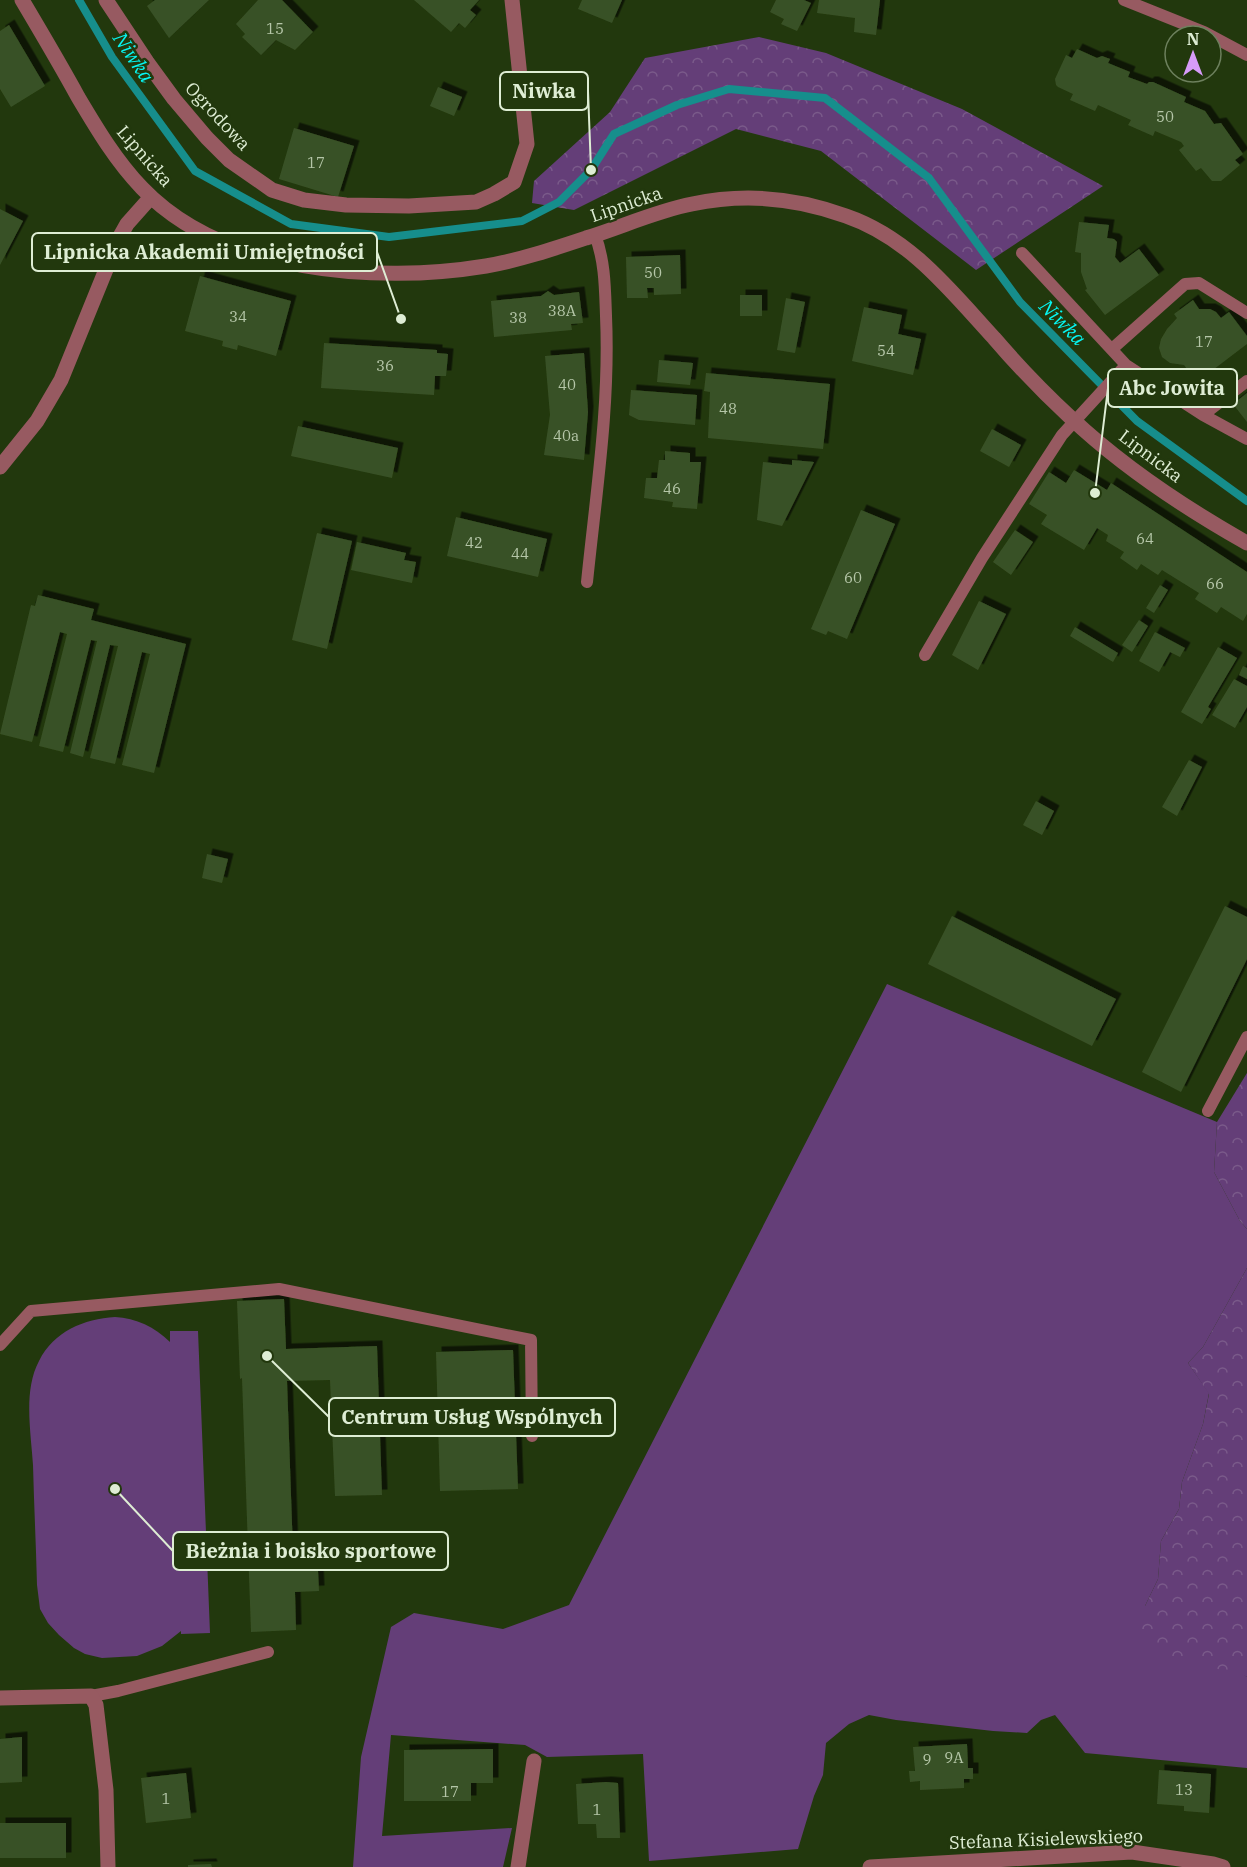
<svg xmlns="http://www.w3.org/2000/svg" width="1247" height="1867" viewBox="0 0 1247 1867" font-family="'IBM Plex Serif',serif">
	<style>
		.grass { fill: #643e78 }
		.forest { fill: url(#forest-crowns) }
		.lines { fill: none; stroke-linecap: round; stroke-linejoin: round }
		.stream { stroke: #168e8c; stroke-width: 8 }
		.building { fill: #395126; filter: url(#shadow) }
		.service { stroke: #975a61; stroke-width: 12 }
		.minor { stroke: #975a61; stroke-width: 15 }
		.tertiary { stroke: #975a61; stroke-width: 15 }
		.labels { text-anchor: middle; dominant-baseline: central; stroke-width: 5; stroke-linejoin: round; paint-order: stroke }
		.number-label { font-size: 15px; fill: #b5c6a8 }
		.street-label { font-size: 18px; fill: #deedd4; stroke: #22380d }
		.water-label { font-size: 20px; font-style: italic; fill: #06f6f2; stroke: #22380d }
		.leader { fill: none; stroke: #deedd4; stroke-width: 2 }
		.callout-dot { fill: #deedd4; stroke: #22380d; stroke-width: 2 }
		.callout { fill: #22380d; stroke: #deedd4; stroke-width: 2 }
		.callout-label { font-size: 20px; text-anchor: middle; font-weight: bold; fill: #deedd4 }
	</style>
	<defs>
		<pattern id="forest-crowns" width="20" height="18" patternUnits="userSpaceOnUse" patternTransform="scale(1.5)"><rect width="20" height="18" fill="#643e78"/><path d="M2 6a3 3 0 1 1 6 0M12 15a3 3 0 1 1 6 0" fill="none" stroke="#7a5a8a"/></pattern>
		<filter id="shadow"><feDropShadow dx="5.5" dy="-5.5" stdDeviation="0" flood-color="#0009"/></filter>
	</defs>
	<rect width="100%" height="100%" fill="#22380d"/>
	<path class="grass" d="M887,984L1217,1122L1214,1172L1240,1221L1247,1229V1268L1203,1347L1188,1363L1209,1393L1203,1424L1182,1482L1179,1509L1161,1541L1158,1579L1145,1606L1247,1677V1768L1085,1753L1055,1715L1041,1720L1027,1733L993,1731L896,1720L869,1715L849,1724L826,1743L823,1775L814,1796L798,1849L649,1861L643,1754L547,1757L525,1745L391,1735L382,1836L512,1828L503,1867H353L361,1757L391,1627L414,1613L503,1629L569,1605Z
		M115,1317C136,1318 155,1327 170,1342V1331H198L210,1633L181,1634V1631L162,1646L137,1656L102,1658L85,1654L74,1648L59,1635L48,1623L40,1609L37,1585C36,1545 34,1505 33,1465C31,1432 23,1391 39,1361C54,1331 84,1319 115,1317Z"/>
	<path class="forest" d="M759,37L826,53L962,109L1103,186L976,270L821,151L736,129L574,210L532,203L534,181L610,112L645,58Z
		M1247,1073V1229L1240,1221L1214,1172L1217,1122Z
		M1247,1268V1677L1241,1674L1162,1657L1140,1632L1145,1606L1158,1579L1161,1541L1179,1509L1182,1482L1203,1424L1209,1394L1188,1363L1203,1347Z"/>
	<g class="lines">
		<path class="stream" d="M79,0L112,57L195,171L291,224L389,237L522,221L559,202L591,170L614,134L677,105L729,89L825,98L929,178L1020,302L1137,421L1247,501"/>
	</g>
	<path class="building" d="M155,0H209L169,38L147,6Z
		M258,0H282L313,32L295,50L276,40L261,55L242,37L245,34L236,24Z
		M414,0H479L470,10L476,15L465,28L459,23L451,32Z
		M582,0H622L612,23L578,9Z
		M776,0H804L811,3L797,31L781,24L784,19L770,12Z
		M819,0H880L876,35L854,32L855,18L817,13Z
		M9,25L45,86L11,107L0,89V31Z
		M1077,49L1097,58L1102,56L1110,59L1108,63L1130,72L1128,77L1147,84L1149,82H1153L1186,97L1184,102L1205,111L1214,124L1221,123L1243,154L1235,160L1240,165L1221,181H1212L1201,168L1196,171L1179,150L1184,146L1181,142L1155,131L1153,136L1128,125L1131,120L1098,105L1095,111L1070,100L1073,94L1058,87L1056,85L1055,79L1066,55L1072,58Z
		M438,87L462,97L454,116L430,106Z
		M294,128L354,146L338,197L279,179Z
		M0,209L23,221L0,265Z
		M1079,222L1109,225L1107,238L1114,239L1117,242L1115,257L1120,263L1139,249L1159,275L1105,315L1085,290L1087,289L1081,272V253L1075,252Z
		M680,255L681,294L654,295V288H647L648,298H627L626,257Z
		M200,276L291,301L276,356L238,345L237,350L222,346L223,341L185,331Z
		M548,291L554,295L579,292L583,323L571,324L572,330L494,337L491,301L541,296Z
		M740,295H762V316H740Z
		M786,298L805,302L795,353L777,350Z
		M1193,300L1199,309H1210L1216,312L1221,318L1229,312L1247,336V344L1197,382L1184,365L1170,363L1162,357L1159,348L1161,339L1167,329L1177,318L1174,314Z
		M864,307L902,315L898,334L921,339L913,375L852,361Z
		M324,343L437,350V353L448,354L446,376H435L434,395L321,388Z
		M584,353L588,412L584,460L544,455L550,415L545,356Z
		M659,360L693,363L690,385L657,382Z
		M706,373L830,384L823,449L708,438L710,392L704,391Z
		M631,390L697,395L695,425L639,420L629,415Z
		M1247,393V422L1233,404Z
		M298,426L398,448L392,478L291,456Z
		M992,429L1021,445L1009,467L980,451Z
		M665,451L690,453V462H701L697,509L672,507L673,502L644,498L646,478H657L659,460H665Z
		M792,460L814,462L782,526L757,520L763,462L792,465Z
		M1074,470L1107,490L1111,483L1247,572V614L1243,621L1221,607L1217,613L1195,599L1199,593L1162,570L1158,575L1141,564L1137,570L1120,558L1124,552L1106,541L1108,535L1097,528L1084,550L1041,524L1047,515L1029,504L1049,472L1066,483Z
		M861,510L895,524L847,639L828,631L826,635L811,629Z
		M456,517L547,539L538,577L447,556Z
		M1015,530L1033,542L1011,575L993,562Z
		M317,533L352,541L327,649L292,640Z
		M357,542L406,553L404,560L416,562L412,583L351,570Z
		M1160,585L1168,590L1154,613L1146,608Z
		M38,595L94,609L91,620L186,644L154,773L122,765L150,654L142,652L115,764L90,758L118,646L110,645L83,757L70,753L97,641L91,640L63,752L39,746L67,634L60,632L32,742L0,734L31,605L35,606Z
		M979,601L1006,614L978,670L952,655Z
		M1139,620L1148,626L1132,652L1122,645Z
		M1075,627L1118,653L1113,662L1070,636Z
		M1155,632L1185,648L1180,657L1170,652L1159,672L1139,661Z
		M1218,647L1237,658L1208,707L1211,709L1202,724L1181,712Z
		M1243,666L1247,668V679L1239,675Z
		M1234,679L1247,686V707L1235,728L1212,715Z
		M1189,760L1202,767L1177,816L1162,807Z
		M1036,801L1054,811L1042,835L1023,825Z
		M207,854L228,859L222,883L202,878Z
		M1225,906L1247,917V959L1181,1092L1142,1072Z
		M952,916L1116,999L1092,1046L928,964Z
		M284,1299L286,1349L377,1346L382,1495L335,1496L330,1380L287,1381L293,1552H299V1550H317L319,1591L295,1592L296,1630L251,1632L242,1378L240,1379L237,1301Z
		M513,1350L518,1489L440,1491L436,1352Z
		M22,1737V1782L0,1783V1739Z
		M967,1744L968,1768H973V1779H964V1788L920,1790V1781L910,1782L909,1771H915L913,1747Z
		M493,1749V1783H471V1801H404V1750Z
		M1159,1770L1211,1774L1209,1813L1184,1811V1806L1157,1804Z
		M186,1773L191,1818L146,1823L141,1778Z
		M606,1782L618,1783L620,1838H597L596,1824H578L576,1784Z
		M0,1823H66V1858H0Z
		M211,1864L212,1867H188V1865Z"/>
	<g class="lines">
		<path class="service" d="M1124,0L1204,32L1247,55
			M1112,349L1185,284L1199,283L1247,313
			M1126,365L1203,415L1247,439
			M1203,415L1247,381
			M587,582C596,493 610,405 606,316C605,288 605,261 595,235
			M925,655L982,558L1062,435L1126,365L1022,253
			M1208,1111L1247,1037
			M0,1345L31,1311L279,1289L531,1340L532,1436
			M91,1696L118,1691L268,1652"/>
		<path class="minor" d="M106,0L147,62L174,99L207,138L229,160L272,190L304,200L346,205L409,206L476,202L494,194L514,182L527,144L512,0
			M0,1698L91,1696L96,1705L106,1790L108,1867
			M518,1867L534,1761
			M870,1867L1132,1852L1213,1864L1223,1867"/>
		<path class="tertiary" d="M22,0C41,32 60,64 78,97C97,129 116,161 142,188C223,273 377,284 486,266C520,260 553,249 586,238C622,227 656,211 692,204C744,193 797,198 846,216C910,238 950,290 994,338C1018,366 1044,393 1071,418C1123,467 1185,508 1247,543
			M0,467L37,421L61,380L118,240L127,224L151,197"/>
	</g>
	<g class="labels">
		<g class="number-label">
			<text x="275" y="28">15</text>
			<text x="1165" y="116">50</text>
			<text x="316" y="162">17</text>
			<text x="653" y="272">50</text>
			<text x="562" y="310">38A</text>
			<text x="238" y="316">34</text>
			<text x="518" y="317">38</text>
			<text x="1204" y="341">17</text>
			<text x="886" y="350">54</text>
			<text x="385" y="365">36</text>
			<text x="567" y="384">40</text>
			<text x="728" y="408">48</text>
			<text x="566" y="435">40a</text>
			<text x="672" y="488">46</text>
			<text x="1145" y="538">64</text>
			<text x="474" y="542">42</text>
			<text x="520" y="553">44</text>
			<text x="853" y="577">60</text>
			<text x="1215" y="583">66</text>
			<text x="954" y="1757">9A</text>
			<text x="927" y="1759">9</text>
			<text x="1184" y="1789">13</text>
			<text x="450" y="1791">17</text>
			<text x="166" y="1798">1</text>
			<text x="597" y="1809">1</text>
		</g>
		<g class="street-label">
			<text transform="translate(218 116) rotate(47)">Ogrodowa</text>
			<text transform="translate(145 156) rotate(49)">Lipnicka</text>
			<text transform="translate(626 204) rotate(-19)">Lipnicka</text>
			<text transform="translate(1151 456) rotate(37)">Lipnicka</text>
			<text transform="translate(1046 1839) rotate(-2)">Stefana Kisielewskiego</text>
		</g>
		<g class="water-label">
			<text transform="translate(134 57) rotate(56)">Niwka</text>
			<text transform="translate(1063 322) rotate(45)">Niwka</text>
		</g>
	</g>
	<path class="leader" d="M591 170L588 91M401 319L377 252M1095 493L1108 388M267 1356L329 1417M115 1489L173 1551"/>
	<g class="callout-dot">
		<circle cx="591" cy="170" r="6"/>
		<circle cx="401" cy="319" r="6"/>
		<circle cx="1095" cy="493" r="6"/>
		<circle cx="267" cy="1356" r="6"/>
		<circle cx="115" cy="1489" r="6"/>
	</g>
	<g class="callout">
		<rect x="500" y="72" width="88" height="38" rx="6"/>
		<rect x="32" y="233" width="345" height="38" rx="6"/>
		<rect x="1108" y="369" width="129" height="38" rx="6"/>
		<rect x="329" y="1398" width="286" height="38" rx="6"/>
		<rect x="173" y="1532" width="275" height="38" rx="6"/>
	</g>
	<g class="callout-label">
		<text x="544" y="98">Niwka</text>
		<text x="204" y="259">Lipnicka Akademii Umiejętności</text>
		<text x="1172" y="395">Abc Jowita</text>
		<text x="472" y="1424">Centrum Usług Wspólnych</text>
		<text x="311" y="1558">Bieżnia i boisko sportowe</text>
	</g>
	<g transform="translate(1193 54)"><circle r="28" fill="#22380d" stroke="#6d805d" stroke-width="1.5"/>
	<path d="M0-4.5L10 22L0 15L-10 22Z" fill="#d79bf9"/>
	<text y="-9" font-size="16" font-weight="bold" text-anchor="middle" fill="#deedd4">N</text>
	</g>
</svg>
